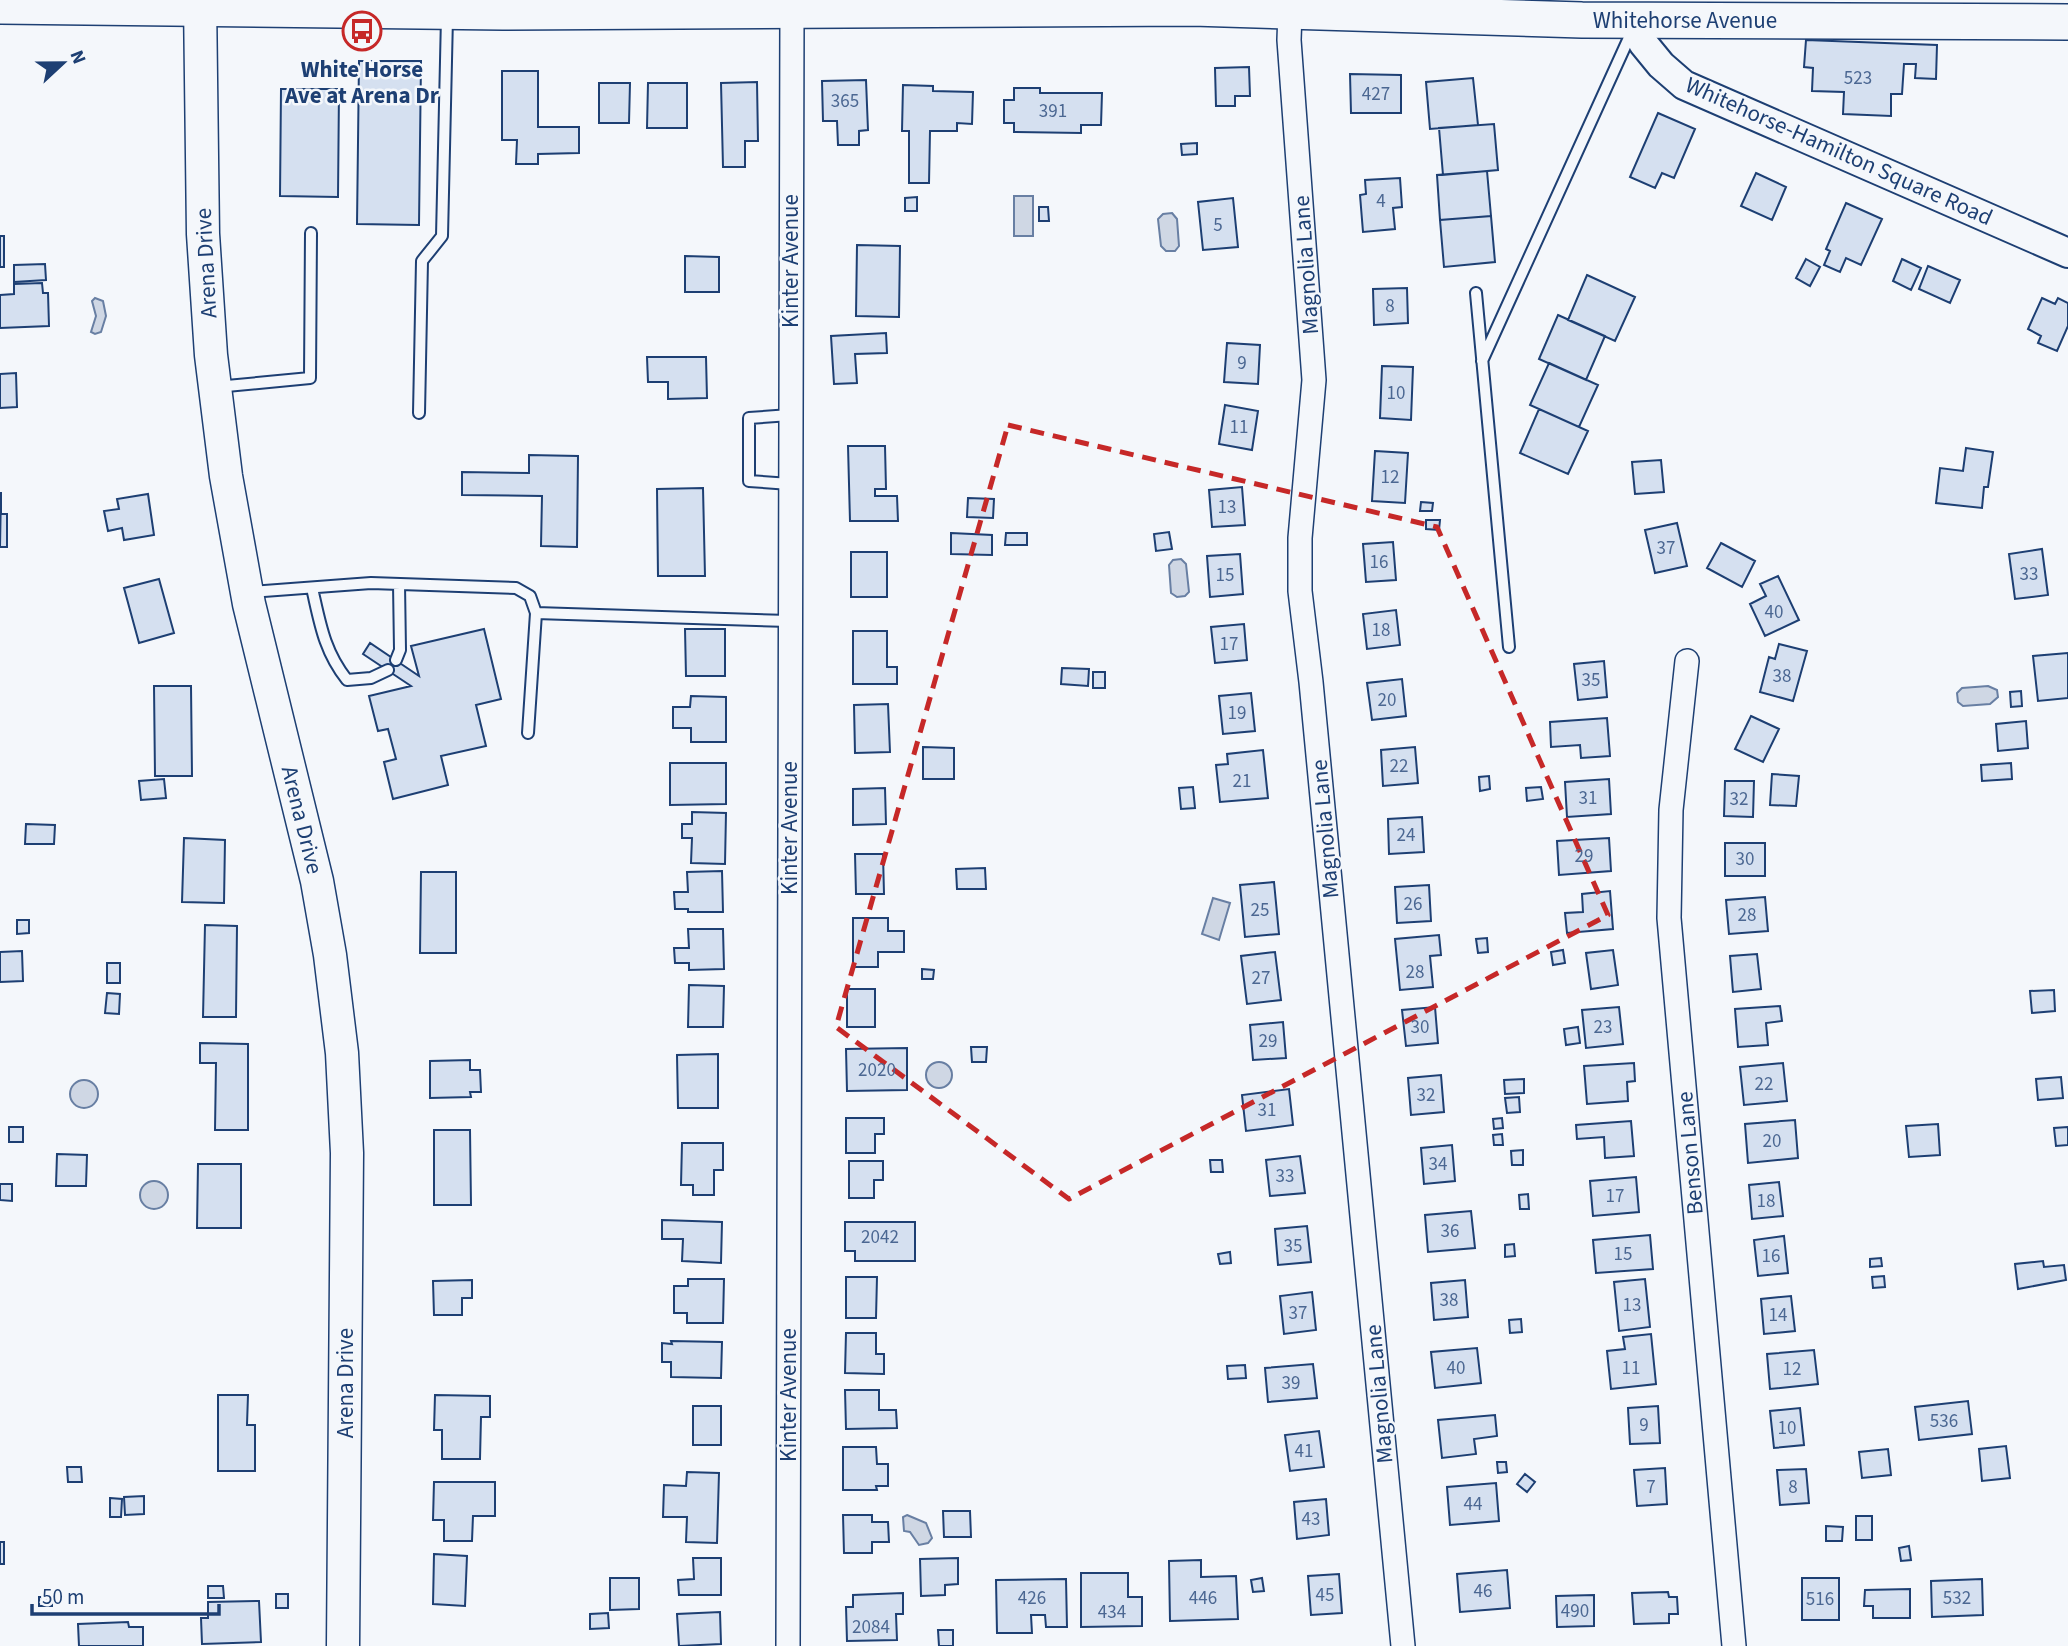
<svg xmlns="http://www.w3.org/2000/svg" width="2068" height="1646" viewBox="0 0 2068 1646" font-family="'Source Sans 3',sans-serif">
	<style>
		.water { fill: #cfd7e4; stroke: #687fa3; stroke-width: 2 }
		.building { fill: #d5e0f0; stroke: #1d3f73; stroke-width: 2 }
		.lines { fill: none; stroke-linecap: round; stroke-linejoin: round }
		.service-casing { stroke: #1d3f73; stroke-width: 14 }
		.minor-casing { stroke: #1d3f73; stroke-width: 26 }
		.tertiary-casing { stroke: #1d3f73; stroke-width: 32 }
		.secondary-casing { stroke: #1d3f73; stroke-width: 35 }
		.primary-casing { stroke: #1d3f73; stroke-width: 38 }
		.service { stroke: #f4f7fb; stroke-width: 10 }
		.minor { stroke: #f4f7fb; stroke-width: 23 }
		.tertiary { stroke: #f4f7fb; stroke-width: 28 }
		.secondary { stroke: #f4f7fb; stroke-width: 32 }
		.primary { stroke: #f4f7fb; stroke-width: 35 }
		.marked { fill: none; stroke: #c62828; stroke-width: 5; stroke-dasharray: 14 9; stroke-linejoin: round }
		.labels { text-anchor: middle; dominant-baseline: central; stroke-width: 5; stroke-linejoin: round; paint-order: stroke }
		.number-label { font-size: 19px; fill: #4b6792 }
		.street-label { font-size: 23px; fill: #1d3f73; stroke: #f4f7fb }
		.poi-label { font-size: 23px; font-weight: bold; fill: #1d3f73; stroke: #f4f7fb }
	</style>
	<rect width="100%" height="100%" fill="#f4f7fb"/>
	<path class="water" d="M1014,196H1033V236H1014Z
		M1172,213L1177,219L1179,246L1175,251H1166L1161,246L1158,219L1163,214Z
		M95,298L103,301L106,316L101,332L95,334L91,332L96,316L92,301Z
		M1181,559L1186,564L1189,592L1185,596L1177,597L1171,593L1169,565L1173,560Z
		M1988,686L1997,690L1998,697L1990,704L1963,706L1958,702L1957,693L1962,688Z
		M1213,898L1230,903L1219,940L1202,934Z
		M926 1075a13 13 0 1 1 26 0a13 13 0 1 1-26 0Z
		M70 1094a14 14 0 1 1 28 0a14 14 0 1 1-28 0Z
		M140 1195a14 14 0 1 1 28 0a14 14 0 1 1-28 0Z
		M907,1515L926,1523L932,1538L928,1543L919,1545L910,1532L904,1531L903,1517Z"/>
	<path class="building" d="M1806,40L1937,45L1936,79L1915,78L1916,64H1904L1902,94H1891V116L1843,114L1844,92L1812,91L1813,68L1804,67Z
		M359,61H421L419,225L357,224Z
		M1249,67L1250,96H1235V106H1216L1215,68Z
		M502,71H538V127H579V153L538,154V164H516L517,140H502Z
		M1350,74L1401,75V113H1351Z
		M1473,78L1478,125L1430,129L1426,82Z
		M866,80L868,130L859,131V145H838L837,121H823L822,81Z
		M757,82L758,141H745V167H723L721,83Z
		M599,83H630L629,123H599Z
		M648,83H687V128H647Z
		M903,85L933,86V91L973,92L972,124L957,123V131H930L929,183H909V131H902Z
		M1014,88H1040V93H1102L1101,125H1081V133L1014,132V123H1004V100H1014Z
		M281,89H339L338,197L280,196Z
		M1658,113L1695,129L1674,178L1662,173L1655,188L1630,177Z
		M1494,124L1498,170L1443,175L1439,128Z
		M1197,143V154L1182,155L1181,144Z
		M1487,171L1491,216L1440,220L1437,175Z
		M1756,173L1786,187L1772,220L1741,206Z
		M1400,178L1402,207L1393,208L1395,229L1363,232L1360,195L1366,194L1365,180Z
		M917,197V211H905V198Z
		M1233,198L1238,247L1203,250L1198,202Z
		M1846,203L1882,219L1861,265L1846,258L1840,272L1824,265L1830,251L1826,249Z
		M1039,207H1048L1049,221H1039Z
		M1491,216L1495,262L1444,267L1440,220Z
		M0,236H4V267H0Z
		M857,245L900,246L899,317L856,316Z
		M685,256L719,257V292H685Z
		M1806,259L1820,267L1810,286L1796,278Z
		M1902,259L1921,268L1911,290L1893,281Z
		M45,264L46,280L14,282V265Z
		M1928,266L1960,280L1950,303L1919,289Z
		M1587,275L1635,297L1615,341L1568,320Z
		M42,283L43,293H48L49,326L0,328V295L14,294V284Z
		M1407,288L1408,323L1374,325L1373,289Z
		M2042,298L2055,304L2058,298L2068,303V326L2057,351L2038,343L2041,336L2028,329Z
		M1558,315L1605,336L1586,380L1539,359Z
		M886,333L887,353L855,354L857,383L834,384L831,336Z
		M1227,343L1260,345L1258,384L1224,382Z
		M647,357H706L707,398L668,399V382H648Z
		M1549,363L1598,385L1579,427L1530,405Z
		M1382,366L1413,367L1411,420L1380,418Z
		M16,373L17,407L0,408V374Z
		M1225,405L1258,411L1252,450L1219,444Z
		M1539,409L1588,431L1568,474L1520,453Z
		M848,446H885L886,489H875V496H897L898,521H850Z
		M1966,448L1993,452L1988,487H1984L1982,508L1936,503L1940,468L1963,471Z
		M1375,451L1408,453L1405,503L1372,501Z
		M529,455L578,456L577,547L541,546L542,496L462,495V472L529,473Z
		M1661,460L1664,492L1635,494L1632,462Z
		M1242,487L1245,525L1212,527L1209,490Z
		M703,488L705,576H658L657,489Z
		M1,492V514H7V547H0Z
		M148,494L154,535L124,540L122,528L108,531L104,511L119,509L117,499Z
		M968,498L994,499L993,518L967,517Z
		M1421,502L1433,503L1432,511H1420Z
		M1426,520H1440L1439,530L1426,529Z
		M1677,523L1687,566L1655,573L1645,530Z
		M1169,532L1172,549L1156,551L1154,534Z
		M951,533L992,535V555L951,554Z
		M1006,533H1027V545H1005Z
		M1393,542L1396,580L1366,582L1363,544Z
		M1721,543L1755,561L1742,587L1707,568Z
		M2042,549L2048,595L2015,599L2009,554Z
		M851,552H887V597H851Z
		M1240,554L1243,594L1210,597L1207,556Z
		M1778,576L1799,620L1765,636L1750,604L1766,596L1760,584Z
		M159,579L174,633L139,643L124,588Z
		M1396,610L1400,645L1367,649L1363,614Z
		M1244,624L1247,660L1215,663L1211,627Z
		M484,629L501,699L476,705L486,746L441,756L448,785L393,799L384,762L396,759L388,729L378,731L369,696L411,686L363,654L370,643L419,676L411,646Z
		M685,629H725V676H686Z
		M853,631H887V667H897V684H853Z
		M1779,644L1807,651L1793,701L1760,692L1769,657L1775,659Z
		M2068,653V698L2038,701L2033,656Z
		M1604,661L1607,697L1578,700L1574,664Z
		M1062,668L1089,669L1088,686L1061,684Z
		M1093,672H1105V688H1093Z
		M1402,679L1406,716L1372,720L1367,683Z
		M154,686H191L192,776H155Z
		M2021,691L2022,706L2011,707L2010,692Z
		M1251,693L1255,731L1223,734L1219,696Z
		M691,696L726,697V742H691V728H673V707H690Z
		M888,704L890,752L855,753L854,705Z
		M1751,716L1779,729L1763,762L1735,749Z
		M1607,718L1610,756L1581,758L1580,745L1551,747L1550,722Z
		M2026,721L2028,748L1998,751L1996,724Z
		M923,747L954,748V779H923Z
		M1415,747L1418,783L1383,786L1381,750Z
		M1263,750L1268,798L1220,802L1216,765L1228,764L1227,754Z
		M670,763H726V804L670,805Z
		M2011,763L2012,779L1982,781L1981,765Z
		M1772,774L1799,776L1796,806L1770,805Z
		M1489,776L1490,789L1480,791L1479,777Z
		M164,779L166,798L141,800L139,781Z
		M1609,779L1611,814L1567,817L1565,782Z
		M1725,781H1754L1753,817L1724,816Z
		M1193,787L1195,808L1181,809L1179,788Z
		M1541,787L1543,799L1527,801L1526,788Z
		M885,788L886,824L853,825V789Z
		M692,812L726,813L725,864L691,863L692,838H682V824H692Z
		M1422,817L1424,852L1389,854L1388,819Z
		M26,824L55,825L54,844H25Z
		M184,838L225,840L224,903L182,902Z
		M1609,838L1611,871L1559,875L1557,841Z
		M1725,843H1765V876H1725Z
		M855,854H883L884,894H856Z
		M985,868L986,889H957L956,869Z
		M722,871L723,912H688V909H675L674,892H688L687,872Z
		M421,872H456V953H420Z
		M1274,882L1279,934L1245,937L1240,885Z
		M1429,885L1431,921L1397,923L1395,887Z
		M1610,891L1613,929L1567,933L1565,913L1583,912L1582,894Z
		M1765,897L1768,931L1729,934L1726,900Z
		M853,918H888V931H904V952H878V967H853Z
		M17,920H29V933L17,934Z
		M205,925L237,926L236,1017H203Z
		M688,929H723L724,969L689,970V963H675L674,948H689Z
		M1439,935L1441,955L1430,956L1433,987L1400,990L1395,939Z
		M1487,938L1488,952L1478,953L1476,939Z
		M1563,950L1565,963L1553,965L1551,952Z
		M1613,950L1618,985L1591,989L1586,953Z
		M22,951L23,981L0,982V952Z
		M1275,952L1281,1000L1247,1004L1241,956Z
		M1757,954L1761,989L1733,992L1730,956Z
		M107,963H120V983H107Z
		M922,969L934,970L933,979H922Z
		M689,985L724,986L723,1027H688Z
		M847,989H875V1027H847Z
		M2054,990L2055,1011L2032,1013L2030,991Z
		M107,993L120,994L119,1014L105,1013Z
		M1780,1006L1782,1021L1766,1023L1768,1045L1738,1047L1735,1009Z
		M1435,1007L1438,1043L1406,1046L1402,1010Z
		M1619,1007L1623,1044L1586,1048L1582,1010Z
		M1283,1022L1286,1058L1253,1060L1250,1025Z
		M1578,1027L1580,1043L1566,1045L1564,1029Z
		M200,1043L248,1044V1130H215L216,1063H200Z
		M971,1047H987L986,1062H972Z
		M907,1048V1090L847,1091L846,1049Z
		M718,1054V1108H678L677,1055Z
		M470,1060V1070H480L481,1092H470L471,1097L430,1098V1061Z
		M1634,1063L1635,1081L1627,1082L1628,1101L1587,1104L1584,1066Z
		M1783,1063L1787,1101L1744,1105L1740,1067Z
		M1441,1075L1444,1112L1411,1115L1408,1078Z
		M2061,1077L2063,1098L2038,1100L2036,1079Z
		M1524,1079V1093L1505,1094L1504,1080Z
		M1289,1089L1293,1125L1246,1131L1242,1095Z
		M1519,1097L1520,1112L1507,1113L1505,1098Z
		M846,1118H884V1134H875V1153H846Z
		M1502,1118L1503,1128L1494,1129L1493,1119Z
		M1795,1120L1798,1158L1748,1163L1745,1124Z
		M1631,1121L1634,1156L1605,1158L1604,1137L1577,1139L1576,1125Z
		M1938,1124L1940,1155L1909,1157L1906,1126Z
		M9,1127H23V1142H9Z
		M2068,1127V1145L2056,1146L2054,1128Z
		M434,1130H470L471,1205H434Z
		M1502,1134L1503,1145H1494L1493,1135Z
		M682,1143H723V1170H714V1195H693V1185H681Z
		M1452,1145L1455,1181L1424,1184L1421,1148Z
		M1523,1150V1165H1512L1511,1151Z
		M57,1154L87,1155L86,1186H56Z
		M1300,1156L1305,1193L1270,1196L1266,1160Z
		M1210,1160H1222L1223,1172H1211Z
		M849,1161H883V1180H874V1198H849Z
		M198,1164H241V1228H197Z
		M1636,1177L1639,1212L1593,1216L1590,1181Z
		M1779,1182L1783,1216L1752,1219L1749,1185Z
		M0,1184H12V1201L0,1200Z
		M1528,1194L1529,1209H1520L1519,1195Z
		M1471,1211L1475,1248L1428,1252L1425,1215Z
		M662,1220L722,1222L721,1263L682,1261L683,1239H662Z
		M845,1222H915V1261H855V1251H845Z
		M1307,1226L1311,1262L1278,1265L1275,1229Z
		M1650,1235L1653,1269L1596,1273L1593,1240Z
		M1784,1236L1788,1273L1758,1276L1754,1240Z
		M1514,1244L1515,1256L1505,1257V1245Z
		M1230,1252L1231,1263L1220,1264L1218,1254Z
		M1881,1258L1882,1266L1870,1267V1259Z
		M2043,1261L2044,1267L2064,1265L2066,1280L2018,1289L2015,1264Z
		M1884,1276L1885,1287L1873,1288L1872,1277Z
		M846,1277H877L876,1318H846Z
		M688,1279H724L723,1323H687V1313H674V1286H688Z
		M1645,1279L1650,1327L1619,1331L1614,1282Z
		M472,1280V1298H462V1315H434L433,1281Z
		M1465,1280L1468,1317L1434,1320L1431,1283Z
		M1312,1292L1316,1330L1284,1334L1280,1296Z
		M1791,1296L1795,1331L1764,1334L1761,1299Z
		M1521,1319L1522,1332L1510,1333L1509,1320Z
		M846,1333H876V1354H884V1374L845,1373Z
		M1651,1334L1656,1384L1611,1389L1607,1351L1625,1349L1623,1337Z
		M671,1341L722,1342L721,1378L671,1377V1362H662V1343L672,1344Z
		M1477,1348L1481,1383L1435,1388L1431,1352Z
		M1814,1350L1818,1384L1770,1389L1767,1354Z
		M1313,1364L1317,1398L1268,1402L1265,1368Z
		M1245,1365L1246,1378L1228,1379L1227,1366Z
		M845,1390H879V1410H896L897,1428L846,1429Z
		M218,1395H248L247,1425H255V1471H218Z
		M435,1395L490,1396V1417H481L480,1459H442V1430H434Z
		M1968,1401L1972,1434L1919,1440L1915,1407Z
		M693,1406H721V1445H693Z
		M1658,1406L1660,1443L1630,1444L1628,1408Z
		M1800,1408L1804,1445L1774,1448L1770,1411Z
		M1495,1415L1497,1436L1474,1439L1476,1454L1442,1458L1438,1420Z
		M1319,1431L1324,1467L1290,1471L1285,1435Z
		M2006,1446L2010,1478L1982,1481L1979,1449Z
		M843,1447H876L877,1464H888V1486H876L877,1490H843Z
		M1888,1449L1891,1475L1862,1478L1859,1452Z
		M1497,1462H1506L1507,1472L1498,1473Z
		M67,1467H81L82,1482H68Z
		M1665,1468L1667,1504L1637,1506L1634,1470Z
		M1806,1469L1809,1503L1780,1505L1777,1470Z
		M687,1472L719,1473L717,1543L686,1542L687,1517H663L664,1485L686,1486Z
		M1525,1474L1535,1482L1527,1492L1517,1484Z
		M434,1482H495V1516H473L472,1541H444V1520H433Z
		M1496,1483L1499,1521L1450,1525L1447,1487Z
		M144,1496V1514L125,1515L124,1497Z
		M110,1498L122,1499L121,1517H110Z
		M1326,1499L1329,1535L1297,1539L1294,1502Z
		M943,1511H970L971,1537H944Z
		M843,1515H872V1522H888L889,1542H872V1553H844Z
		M1856,1516H1872V1540H1856Z
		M1826,1526L1843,1527L1842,1541H1826Z
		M0,1542H4V1564H0Z
		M1909,1546L1911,1560L1901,1561L1899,1548Z
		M434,1554L467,1556L465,1606L433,1604Z
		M693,1558H721V1595H679L678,1580L694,1579Z
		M958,1558V1584L945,1585V1595L921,1596L920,1559Z
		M1201,1560V1577L1236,1576L1238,1619L1170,1621L1169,1561Z
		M1507,1570L1510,1608L1460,1612L1457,1574Z
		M1081,1573H1128V1597H1142V1626L1081,1627Z
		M1339,1574L1342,1613L1311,1615L1308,1576Z
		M610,1578H639V1609L610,1610Z
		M1262,1578L1264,1591L1253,1592L1251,1580Z
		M1802,1578H1839V1620H1802Z
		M1066,1579L1067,1627H1046L1045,1615H1031L1032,1633H997L996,1580Z
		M1982,1579L1983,1615L1932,1617L1931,1581Z
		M208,1586H223L224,1598H208Z
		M1910,1589V1618H1873V1606H1864L1865,1590Z
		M1668,1592L1669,1597H1677L1678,1614H1669V1623L1634,1624L1632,1593Z
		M903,1593V1614H896L897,1640L847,1641L846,1607H853V1595Z
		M276,1594H288V1608H276Z
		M1594,1595V1626L1557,1627L1556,1596Z
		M39,1597H52V1606H39Z
		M259,1601L261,1642L202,1644L201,1618H208V1602Z
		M720,1612L721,1644L679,1646L677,1614Z
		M608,1613L609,1628L590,1629V1614Z
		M128,1622L129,1627H143V1646H79L78,1624Z
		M938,1630H953V1646H939Z"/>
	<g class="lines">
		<defs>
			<path id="service" d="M1476,293L1509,647
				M1482,361L1633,29
				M216,387L310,378L311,233
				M419,413L422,261L442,236L447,17
				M790,484L749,481V418L790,415
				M312,588C320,623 324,651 347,680L371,678L388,670
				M250,592L371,583L516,588L530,596L536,613L528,733
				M536,613L789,621
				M396,660L400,650L399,584"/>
			<path id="minor" d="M1290,12L1289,40L1314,380L1300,538V591L1311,682L1403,1646
				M1687,661L1671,810L1669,918L1734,1646
				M788,1646L792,10"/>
			<path id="tertiary" d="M1637,20L1643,43L1661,65L1684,85L2068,253"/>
			<path id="secondary" d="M200,0L203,234L211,355L226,476L249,604L317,881L330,955L342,1053L347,1153L343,1646"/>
			<path id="primary" d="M0,6L503,12L1193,8L1582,20L2068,22"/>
		</defs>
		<use href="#service" class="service-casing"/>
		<use href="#minor" class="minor-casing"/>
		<use href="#tertiary" class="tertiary-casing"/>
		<use href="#secondary" class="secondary-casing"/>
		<use href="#primary" class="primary-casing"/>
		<use href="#service" class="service"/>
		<use href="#minor" class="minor"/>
		<use href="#tertiary" class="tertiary"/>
		<use href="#secondary" class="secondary"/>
		<use href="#primary" class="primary"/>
	</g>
	<path class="marked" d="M1008,425L1437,527L1608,915L1069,1199L836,1027Z"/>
	<defs>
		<symbol id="bus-ring" viewBox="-11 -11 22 22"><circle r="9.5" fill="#f4f7fb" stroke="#c62828" stroke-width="1.5"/><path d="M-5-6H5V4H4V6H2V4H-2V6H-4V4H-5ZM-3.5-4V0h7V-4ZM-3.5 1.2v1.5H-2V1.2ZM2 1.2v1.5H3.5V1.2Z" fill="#c62828"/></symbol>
	</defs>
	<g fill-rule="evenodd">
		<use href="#bus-ring" x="340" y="9" width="44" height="44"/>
	</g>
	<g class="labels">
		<g class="number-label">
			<text x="1858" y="78">523</text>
			<text x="1376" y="94">427</text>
			<text x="845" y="101">365</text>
			<text x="1053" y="111">391</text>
			<text x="1381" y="201">4</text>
			<text x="1218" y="225">5</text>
			<text x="1390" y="306">8</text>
			<text x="1242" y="363">9</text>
			<text x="1396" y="393">10</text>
			<text x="1239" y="427">11</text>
			<text x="1390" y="477">12</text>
			<text x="1227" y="507">13</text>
			<text x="1666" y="548">37</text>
			<text x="1379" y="562">16</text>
			<text x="2029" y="574">33</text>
			<text x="1225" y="575">15</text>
			<text x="1774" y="612">40</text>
			<text x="1381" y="630">18</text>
			<text x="1229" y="644">17</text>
			<text x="1782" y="676">38</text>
			<text x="1591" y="680">35</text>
			<text x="1387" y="700">20</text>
			<text x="1237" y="713">19</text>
			<text x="1399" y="766">22</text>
			<text x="1242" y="781">21</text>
			<text x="1588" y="798">31</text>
			<text x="1739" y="799">32</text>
			<text x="1406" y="835">24</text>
			<text x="1584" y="856">29</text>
			<text x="1745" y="859">30</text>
			<text x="1413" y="904">26</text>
			<text x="1260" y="910">25</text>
			<text x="1747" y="915">28</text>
			<text x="1415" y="972">28</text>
			<text x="1261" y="978">27</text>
			<text x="1420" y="1027">30</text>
			<text x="1603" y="1027">23</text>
			<text x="1268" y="1041">29</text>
			<text x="877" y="1070">2020</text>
			<text x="1764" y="1084">22</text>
			<text x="1426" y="1095">32</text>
			<text x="1267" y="1110">31</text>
			<text x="1772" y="1141">20</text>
			<text x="1438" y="1164">34</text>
			<text x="1285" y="1176">33</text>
			<text x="1615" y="1196">17</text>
			<text x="1766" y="1201">18</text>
			<text x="1450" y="1231">36</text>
			<text x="880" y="1237">2042</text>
			<text x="1293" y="1246">35</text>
			<text x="1623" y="1254">15</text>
			<text x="1771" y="1256">16</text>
			<text x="1449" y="1300">38</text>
			<text x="1632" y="1305">13</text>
			<text x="1298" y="1313">37</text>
			<text x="1778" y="1315">14</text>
			<text x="1456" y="1368">40</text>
			<text x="1631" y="1368">11</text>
			<text x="1792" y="1369">12</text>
			<text x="1291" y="1383">39</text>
			<text x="1944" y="1421">536</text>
			<text x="1644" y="1425">9</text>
			<text x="1787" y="1428">10</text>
			<text x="1304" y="1451">41</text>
			<text x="1651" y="1487">7</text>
			<text x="1793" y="1487">8</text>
			<text x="1473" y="1504">44</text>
			<text x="1311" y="1519">43</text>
			<text x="1483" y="1591">46</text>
			<text x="1325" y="1595">45</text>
			<text x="1032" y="1598">426</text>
			<text x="1203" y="1598">446</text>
			<text x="1957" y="1598">532</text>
			<text x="1820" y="1599">516</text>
			<text x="1575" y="1611">490</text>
			<text x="1112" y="1612">434</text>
			<text x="871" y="1627">2084</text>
		</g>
		<g class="street-label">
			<text x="1685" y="20">Whitehorse Avenue</text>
			<text transform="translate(1839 151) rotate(24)">Whitehorse-Hamilton Square Road</text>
			<text transform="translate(790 261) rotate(-90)">Kinter Avenue</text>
			<text transform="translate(206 263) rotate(-93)">Arena Drive</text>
			<text transform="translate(1306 265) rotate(-94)">Magnolia Lane</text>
			<text transform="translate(302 820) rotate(76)">Arena Drive</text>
			<text transform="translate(789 828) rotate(-90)">Kinter Avenue</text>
			<text transform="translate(1325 829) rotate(-95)">Magnolia Lane</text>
			<text transform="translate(1690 1153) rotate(-95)">Benson Lane</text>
			<text transform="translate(345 1383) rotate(-90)">Arena Drive</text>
			<text transform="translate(1379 1394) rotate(-95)">Magnolia Lane</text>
			<text transform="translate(788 1395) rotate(-90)">Kinter Avenue</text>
		</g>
		<g class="poi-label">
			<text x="362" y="69">White Horse<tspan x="362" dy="26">Ave at Arena Dr</tspan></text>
		</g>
	</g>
	<g transform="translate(63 63) rotate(68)" stroke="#f4f7fb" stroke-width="5" paint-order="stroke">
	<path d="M0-5L12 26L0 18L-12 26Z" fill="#1d3f73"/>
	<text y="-10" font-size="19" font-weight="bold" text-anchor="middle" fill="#1d3f73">N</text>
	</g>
	<path d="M32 1604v10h187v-10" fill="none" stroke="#1d3f73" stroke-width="3.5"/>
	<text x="42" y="1604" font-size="21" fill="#1d3f73" stroke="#f4f7fb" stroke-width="5" paint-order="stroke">50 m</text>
</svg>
